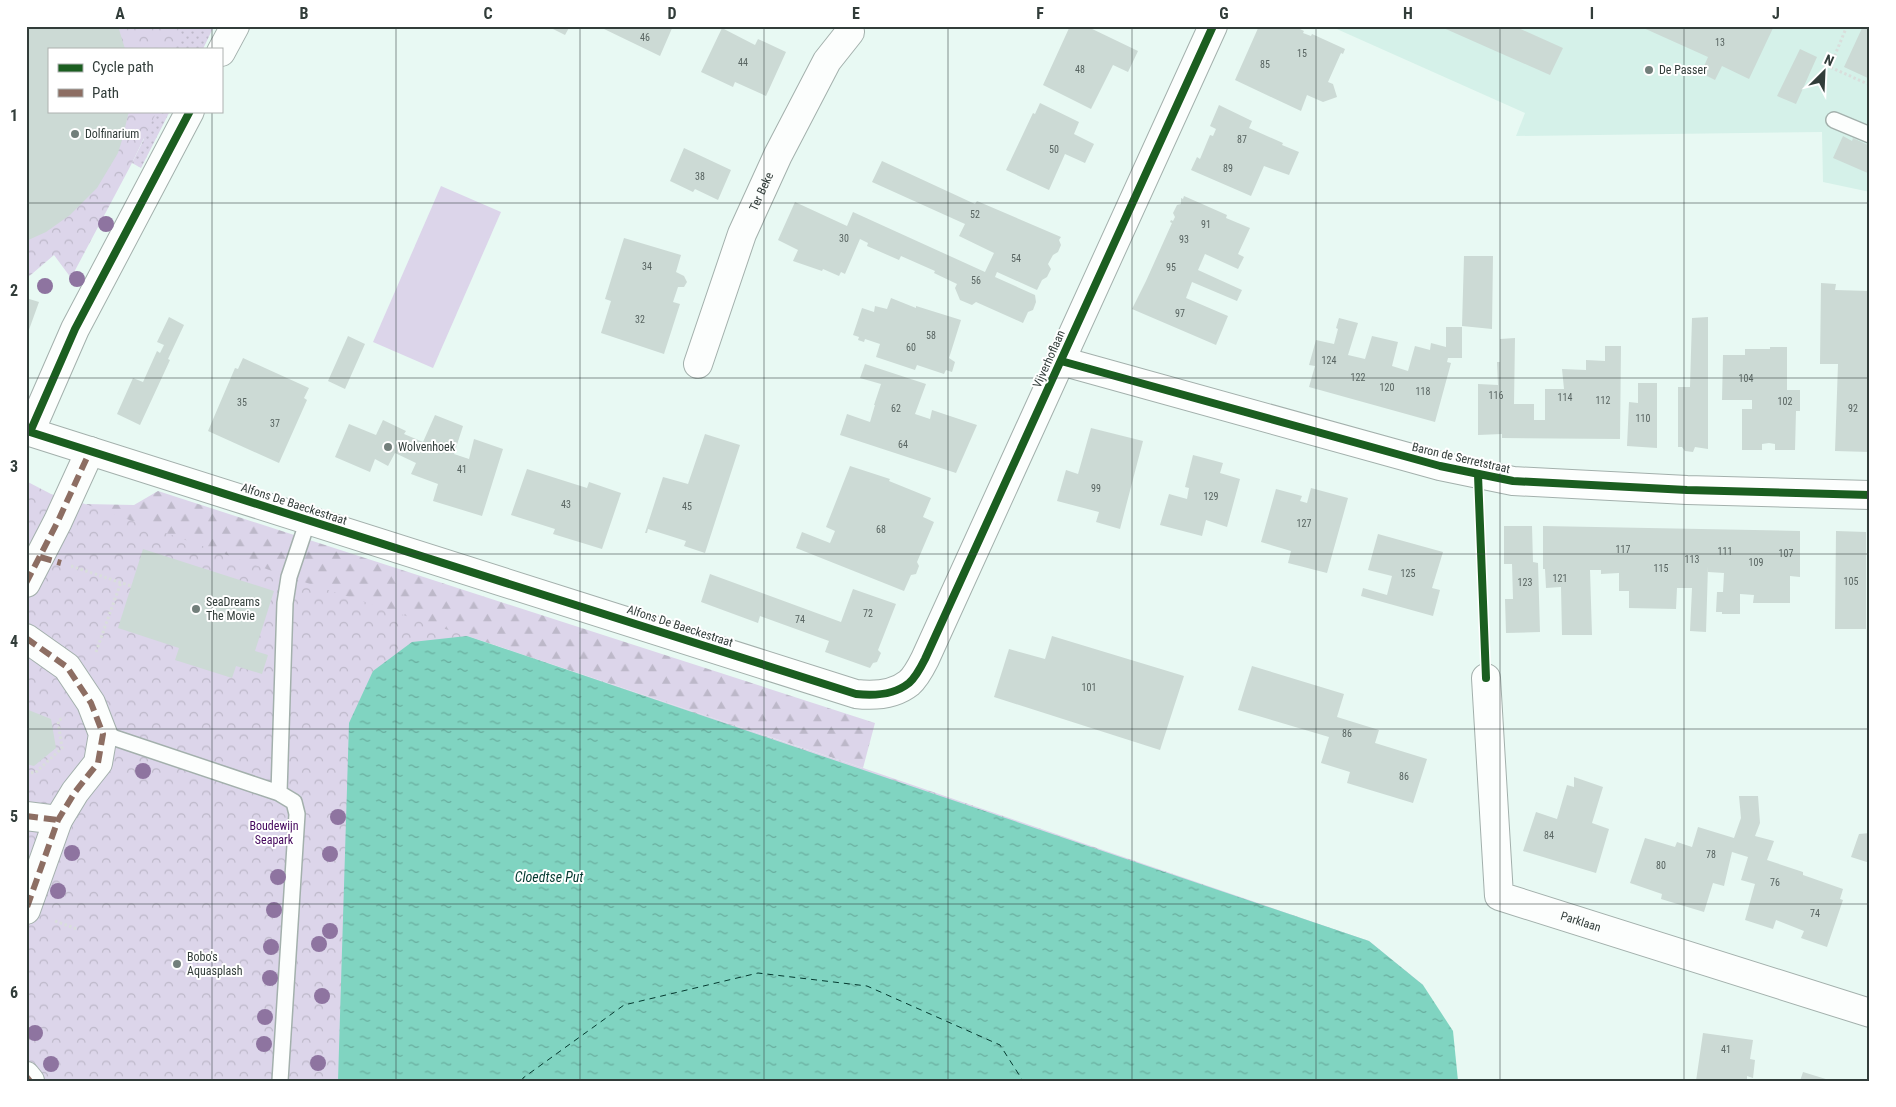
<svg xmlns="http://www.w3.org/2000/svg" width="1896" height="1107" viewBox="0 0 1896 1107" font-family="'Roboto Condensed',sans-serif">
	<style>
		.built { fill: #d5f1e9 }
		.grass { fill: url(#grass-dots) }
		.forest { fill: url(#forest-firs) }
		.park { fill: url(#park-crowns) }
		.pitch { fill: #dcd5ea }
		.water { fill: url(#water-ripples) }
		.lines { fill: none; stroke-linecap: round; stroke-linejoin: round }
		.ferry { stroke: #04392f; stroke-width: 1; stroke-dasharray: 6 5; stroke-linecap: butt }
		.building { fill: #ccdad5 }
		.lane-casing { stroke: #a3b0ac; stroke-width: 18 }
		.street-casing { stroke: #a3b0ac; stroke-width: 30 }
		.path { stroke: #d9dedc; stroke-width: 3; stroke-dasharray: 2.5 2.5; stroke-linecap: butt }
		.lane { stroke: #fcfefd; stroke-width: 15 }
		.street { stroke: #fcfefd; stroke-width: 28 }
		.quiet { stroke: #8d6e63; stroke-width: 6; stroke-dasharray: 12 6; stroke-linecap: butt }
		.cycleway-casing { stroke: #fff; stroke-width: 11 }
		.cycleway { stroke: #1b5e20; stroke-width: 8 }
		.tree { fill: #8e74a0 }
		.grid { fill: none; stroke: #323d3a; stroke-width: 1; stroke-opacity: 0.55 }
		.poi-dot { fill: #727f7b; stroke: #fff; stroke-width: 2 }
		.labels { text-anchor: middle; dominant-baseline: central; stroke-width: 4; stroke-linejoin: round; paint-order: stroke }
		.number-label { font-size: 10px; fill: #586461 }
		.poi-label { font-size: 12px; fill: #323d3a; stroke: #fff; text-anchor: start }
		.street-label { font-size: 12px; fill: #323d3a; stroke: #fff }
		.park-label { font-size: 12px; fill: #44075d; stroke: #fff }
		.water-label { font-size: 14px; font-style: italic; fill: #04392f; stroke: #fff }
		.neatline { fill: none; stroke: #323d3a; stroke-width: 2 }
		.grid-label { font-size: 16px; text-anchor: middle; font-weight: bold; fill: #323d3a }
	</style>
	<defs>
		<pattern id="grass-dots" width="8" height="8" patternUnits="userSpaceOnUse" patternTransform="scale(1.25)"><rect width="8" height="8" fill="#dcd5ea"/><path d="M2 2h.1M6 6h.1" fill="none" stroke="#bdb8c9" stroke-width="1.8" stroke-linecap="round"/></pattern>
		<pattern id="forest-firs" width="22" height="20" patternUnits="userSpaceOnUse" patternTransform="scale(1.25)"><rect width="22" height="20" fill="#dcd5ea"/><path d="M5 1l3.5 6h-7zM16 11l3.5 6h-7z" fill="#bdb8c9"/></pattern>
		<pattern id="park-crowns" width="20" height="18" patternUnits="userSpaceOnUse" patternTransform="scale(1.25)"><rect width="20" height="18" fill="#dcd5ea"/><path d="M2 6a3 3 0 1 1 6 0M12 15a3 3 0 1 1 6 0" fill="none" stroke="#bdb8c9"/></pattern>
		<pattern id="water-ripples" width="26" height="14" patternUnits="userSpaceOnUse" patternTransform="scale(1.25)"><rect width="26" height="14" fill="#80d4c1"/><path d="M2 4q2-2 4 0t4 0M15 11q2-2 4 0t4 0" fill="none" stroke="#69ad9e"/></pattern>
	</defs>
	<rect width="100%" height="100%" fill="#e8f9f3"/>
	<path class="built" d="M1330,26H1870V192L1823,182L1822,132L1516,136L1525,113Z"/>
	<path class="grass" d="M133,26H214L203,49H137Z
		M140,111H170L141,168L132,163L144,139Z"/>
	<path class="forest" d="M158,491L875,723L863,768L467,636L412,642L85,504L134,505Z"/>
	<path class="park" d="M26,26H179L182,35L175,49H49V111H157L132,163L71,278L54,255L26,279Z
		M26,481L51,494L85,504L289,577L863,768L1369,941L1423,985L1458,1081H26Z"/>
	<path class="pitch" d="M441,186L501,212L433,368L373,342Z"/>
	<path class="water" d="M467,636L1369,941L1423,985L1453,1031L1458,1081H338L349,723L373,671L412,642Z"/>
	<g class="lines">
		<path class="ferry" d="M522,1081L523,1078L624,1005L758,973L867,986L1000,1045L1023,1081"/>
	</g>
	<path class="building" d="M26,26H118L125,49H49V111H129L122,140L118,153L97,188L70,215L46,232L26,241Z
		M547,26H570L565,35Z
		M603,26H673L660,56L602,28Z
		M1070,26H1086L1138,51L1128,72L1113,65L1091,109L1043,85Z
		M1259,26H1294L1304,31L1303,33L1311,36L1312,34L1345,49L1343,54L1341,53L1328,82L1333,84L1337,97L1323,102L1307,95L1301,111L1235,80Z
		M1439,26H1514L1563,48L1550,75Z
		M1639,26H1774L1749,79L1722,66L1715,80L1701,73L1708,57Z
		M1863,26H1870V79L1844,67Z
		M722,28L755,45L758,39L786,52L766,96L735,82L733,87L701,72Z
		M1800,49L1817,57L1796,104L1777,96Z
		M1040,103L1079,122L1074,134L1094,144L1085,163L1065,154L1049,190L1006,170L1033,113L1035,114Z
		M1219,105L1252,121L1249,128L1283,143L1282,145L1299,152L1289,175L1264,166L1251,196L1191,170L1197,157L1200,159L1210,135L1213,136L1216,129L1210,126Z
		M1843,136L1852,141L1853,138L1870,146V174L1833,158Z
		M684,148L731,170L718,200L695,189L693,192L670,181Z
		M882,161L975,204L977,201L1061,237L1059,240L1061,245L1058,252L1053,255L1048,264L1051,269L1047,277L1042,280L1037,290L997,272L995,277L1035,295L1036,302L1033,310L1028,312L1023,323L976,302L972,305L960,300L955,288L957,284L934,273L935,271L901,256L899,260L867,246L868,243L860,239L845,274L841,272L839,276L823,269L822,271L793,261L798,250L778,240L795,202L847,226L853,212L985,272L994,253L959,236L965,224L872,182Z
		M1184,196L1227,215L1226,218L1250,228L1238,254L1244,257L1238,269L1205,254L1198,270L1242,290L1237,301L1192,282L1186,298L1228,316L1216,345L1132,309L1146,281L1172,223L1170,222L1171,220L1173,221L1175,217L1173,213L1177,205L1181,204V198L1183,199Z
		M624,238L681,255L676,272L684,276L687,282L684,287H678L673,302L680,304L664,354L601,333L611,301L605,299Z
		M1464,256H1493L1492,329L1462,326Z
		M1821,283L1836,284L1835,290L1870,291V452L1835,451L1838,364H1820Z
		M26,298L39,302L26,338Z
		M891,298L916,308V306L961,320L949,358L955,362L952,372L946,370L944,374L917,365L915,370L876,357L880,344L865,339L864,342L858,340L859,337L853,335L862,308L874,312L875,306L887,309Z
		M169,317L184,325L168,359L170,360L140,425L117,414L133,378L143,382L157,351L160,353L164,345L157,342Z
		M1708,317V449L1695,447L1693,452L1685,451L1682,447H1678V387H1690L1692,318Z
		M1339,318L1358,323L1348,355L1365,359L1372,336L1398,342L1392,366L1408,371L1415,346L1430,350L1431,343L1446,347V327H1462V358H1448L1447,362L1451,363L1435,422L1309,387L1315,366L1309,365L1316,340L1334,344L1338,329L1336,328Z
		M348,336L365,344L345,389L328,381Z
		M1515,338L1514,404H1534V420H1545V389H1564L1562,369L1586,370V360L1605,361V346H1621L1620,439L1502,438V434L1478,435V384L1498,385L1497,362H1500V339Z
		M1770,347H1787V390H1800V411H1796L1795,450H1775V444L1769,443L1762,444V450H1742V409H1752V400H1722L1723,355H1745V349H1770Z
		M243,358L309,388L304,398L307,400L279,463L208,431L235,368L238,369Z
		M865,364L926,384L915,414L930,419L932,410L977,425L956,473L840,435L847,414L870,422L875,405H874L881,384L860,378Z
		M1638,383H1657V448L1627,446L1629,402L1638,403Z
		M435,415L463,426L454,454L469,459L474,439L503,449L482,516L433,501L438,484L411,474L416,463L395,453L388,466L375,459L370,472L335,457L349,424L376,435L383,420L406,431L404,434L423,442Z
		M1091,428L1143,441L1120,529L1096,522L1099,512L1057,501L1066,470L1078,474Z
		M705,434L740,445L705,553L684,546L686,541L648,529L647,533H645L663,477L688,484Z
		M1193,455L1223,463L1220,473L1240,479L1227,527L1206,520L1202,536L1160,525L1169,494L1187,499L1189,488L1185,487Z
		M850,466L890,479L889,481L931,498L923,517L934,522L917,562L919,566L916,574L911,575L904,591L796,548L802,532L830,543L835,531L826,527Z
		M527,469L587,488L589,482L621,493L602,549L553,534L555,529L511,515Z
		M1311,488L1348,498L1327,573L1288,563L1291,551L1261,542L1276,489L1302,496L1300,501L1307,503Z
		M1504,526H1532L1533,562L1538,563L1540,632L1506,633L1505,599H1513L1512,564H1504Z
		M1543,526L1800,531V577L1790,576V603H1753L1754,595L1740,594V614H1722V612H1716L1717,592H1723L1724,573L1708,572V566L1706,632L1690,631L1692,588H1677L1676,609L1629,608V591H1619V573L1601,574V570H1590L1592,635H1562L1561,587L1546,588L1545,569H1543Z
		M1836,531L1866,532V629H1835Z
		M1378,534L1443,552L1432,588L1440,590L1433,616L1361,596L1363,588L1387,595L1392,576L1368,570Z
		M143,549L274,591L255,651L268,655L262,674L236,666L232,678L175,660L179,648L118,628Z
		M710,574L841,622L853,589L896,604L878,650L881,653L877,662L873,663L870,668L825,652L829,641L760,616L758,623L701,602Z
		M1052,636L1184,676L1160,750L994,697L1009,649L1045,659Z
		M1252,666L1344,694L1337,717L1379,730L1375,743L1427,759L1413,803L1347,783L1350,772L1321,763L1329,737L1238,710Z
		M26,709L51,719L56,748L34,766L26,764Z
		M1574,777L1603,787L1592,823L1609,829L1596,873L1523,851L1536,812L1557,819L1567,785L1574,787Z
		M1739,796H1758L1760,823L1755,836L1774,841L1767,860L1803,872V875L1843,889L1840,899L1843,900L1827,947L1801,938L1804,931L1776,920L1773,929L1745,920L1755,884L1741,880L1748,857L1732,852L1724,886L1713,883L1704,912L1661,899L1662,894L1630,883L1645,838L1675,847L1677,842L1692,847L1698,827L1734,838L1741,818Z
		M1870,833V863L1851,857L1859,834Z
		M1703,1033L1753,1040L1750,1059L1755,1060L1753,1078L1747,1076V1081H1696Z
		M1803,1072L1829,1080L1828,1081H1800Z"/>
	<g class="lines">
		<defs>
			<path id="lane" d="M1834,120L1870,135
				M103,734L279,793L294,802L297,814L280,1081
				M279,793L285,603L289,577L308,520"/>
			<g id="street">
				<path d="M221,52L235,26"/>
				<path d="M190,111L75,329L30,432L856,694C874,696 894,695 909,683C916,677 921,667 925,659L1213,26"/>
				<path d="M1061,361L1440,466L1513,481L1687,490L1870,495"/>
				<path id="s1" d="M698,364L742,234L778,155L827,61L850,32"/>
				<path d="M26,583L58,521L90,451"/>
				<path d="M26,638L67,667L91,703L103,734L98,763L75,792L58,820L26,910"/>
				<path id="s2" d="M1486,678L1499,896L1870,1013"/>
				<path d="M26,816L58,820"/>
				<path d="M26,1076L30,1081"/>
			</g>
		</defs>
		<use href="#lane" class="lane-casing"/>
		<use href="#street" class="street-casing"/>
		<path class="path" d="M1847,26L1830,67L1870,85
			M71,566L131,586
			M96,652L121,582
			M26,772L35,773L62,748L58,721L64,717
			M55,921L77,929"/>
		<use href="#lane" class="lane"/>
		<use href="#street" class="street"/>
		<path class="quiet" d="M40,557L61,563
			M26,583L58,521L90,451
			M26,638L67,667L91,703L103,734L98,763L75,792L58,820L26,910
			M26,816L58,820
			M26,1076L30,1081"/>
		<defs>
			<path id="cycleway" d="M190,111L75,329L30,432L856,694C874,696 894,695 909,683C916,677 921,667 925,659L1213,26
				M1061,361L1440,466L1513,481L1687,490L1870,495
				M1478,475L1486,678"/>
		</defs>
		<use href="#cycleway" class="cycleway-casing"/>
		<use href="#cycleway" class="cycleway"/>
	</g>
	<g class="tree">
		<circle cx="106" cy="224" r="8"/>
		<circle cx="77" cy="279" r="8"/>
		<circle cx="45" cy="286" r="8"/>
		<circle cx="143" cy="771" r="8"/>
		<circle cx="338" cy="817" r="8"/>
		<circle cx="72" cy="853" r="8"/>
		<circle cx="330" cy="854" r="8"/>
		<circle cx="278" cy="877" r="8"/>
		<circle cx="58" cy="891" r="8"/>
		<circle cx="274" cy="910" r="8"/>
		<circle cx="330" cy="931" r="8"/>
		<circle cx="319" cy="944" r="8"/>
		<circle cx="271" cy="947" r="8"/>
		<circle cx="270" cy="978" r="8"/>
		<circle cx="322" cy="996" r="8"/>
		<circle cx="265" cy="1017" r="8"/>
		<circle cx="35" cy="1033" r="8"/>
		<circle cx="264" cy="1044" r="8"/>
		<circle cx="318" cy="1063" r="8"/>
		<circle cx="51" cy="1064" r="8"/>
	</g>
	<path class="grid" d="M212,26V49M396,26V1081M580,26V1081M764,26V1081M948,26V1081M1132,26V1081M1316,26V1081M1500,26V1081M1684,26V1081M212,111V1081M26,203H1870M26,378H1870M26,554H1870M26,729H1870M26,904H1870"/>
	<g class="poi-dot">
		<circle cx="1649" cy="70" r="5"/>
		<circle cx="75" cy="134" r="5"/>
		<circle cx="388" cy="447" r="5"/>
		<circle cx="196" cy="609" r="5"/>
		<circle cx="177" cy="964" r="5"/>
	</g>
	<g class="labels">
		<g class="number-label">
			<text x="645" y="37">46</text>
			<text x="1720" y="42">13</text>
			<text x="1302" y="53">15</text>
			<text x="743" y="62">44</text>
			<text x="1265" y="64">85</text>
			<text x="1080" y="69">48</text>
			<text x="1242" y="139">87</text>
			<text x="1054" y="149">50</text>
			<text x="1228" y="168">89</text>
			<text x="700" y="176">38</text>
			<text x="975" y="214">52</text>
			<text x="1206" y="224">91</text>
			<text x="844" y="238">30</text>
			<text x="1184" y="239">93</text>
			<text x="1016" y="258">54</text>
			<text x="647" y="266">34</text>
			<text x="1171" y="267">95</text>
			<text x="976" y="280">56</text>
			<text x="1180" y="313">97</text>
			<text x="640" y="319">32</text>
			<text x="931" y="335">58</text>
			<text x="911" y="347">60</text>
			<text x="1329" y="360">124</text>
			<text x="1358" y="377">122</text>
			<text x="1746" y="378">104</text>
			<text x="1387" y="387">120</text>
			<text x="1423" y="391">118</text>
			<text x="1496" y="395">116</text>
			<text x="1565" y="397">114</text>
			<text x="1603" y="400">112</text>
			<text x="1785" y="401">102</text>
			<text x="242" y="402">35</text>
			<text x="896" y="408">62</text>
			<text x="1853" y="408">92</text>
			<text x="1643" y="418">110</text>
			<text x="275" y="423">37</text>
			<text x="903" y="444">64</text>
			<text x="462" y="469">41</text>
			<text x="1096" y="488">99</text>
			<text x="1211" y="496">129</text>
			<text x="566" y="504">43</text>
			<text x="687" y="506">45</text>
			<text x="1304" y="523">127</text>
			<text x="881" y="529">68</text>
			<text x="1623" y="549">117</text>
			<text x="1725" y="551">111</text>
			<text x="1786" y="553">107</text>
			<text x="1692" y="559">113</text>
			<text x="1756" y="562">109</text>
			<text x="1661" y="568">115</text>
			<text x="1408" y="573">125</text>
			<text x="1560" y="578">121</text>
			<text x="1851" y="581">105</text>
			<text x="1525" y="582">123</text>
			<text x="868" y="613">72</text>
			<text x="800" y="619">74</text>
			<text x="1089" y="687">101</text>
			<text x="1347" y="733">86</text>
			<text x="1404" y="776">86</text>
			<text x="1549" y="835">84</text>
			<text x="1711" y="854">78</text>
			<text x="1661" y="865">80</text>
			<text x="1775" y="882">76</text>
			<text x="1815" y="913">74</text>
			<text x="1726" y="1049">41</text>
		</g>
		<g class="poi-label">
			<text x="1659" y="70">De Passer</text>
			<text x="85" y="134">Dolfinarium</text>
			<text x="398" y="447">Wolvenhoek</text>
			<text x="206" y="602">SeaDreams<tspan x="206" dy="14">The Movie</tspan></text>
			<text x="187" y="957">Bobo's<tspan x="187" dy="14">Aquasplash</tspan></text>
		</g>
		<g class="street-label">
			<text stroke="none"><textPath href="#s1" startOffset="184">Ter Beke</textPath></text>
			<text transform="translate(1049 359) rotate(-66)">Vijverhoflaan</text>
			<text transform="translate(1461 458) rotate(13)">Baron de Serretstraat</text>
			<text transform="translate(294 504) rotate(18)">Alfons De Baeckestraat</text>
			<text transform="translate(680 626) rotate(18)">Alfons De Baeckestraat</text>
			<text stroke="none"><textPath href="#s2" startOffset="304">Parklaan</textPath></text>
		</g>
		<g class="park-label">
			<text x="274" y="826">Boudewijn<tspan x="274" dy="14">Seapark</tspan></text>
		</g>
		<g class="water-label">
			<text x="549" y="877">Cloedtse Put</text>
		</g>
	</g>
	<rect width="1896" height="1107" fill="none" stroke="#ffffff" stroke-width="55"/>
	<rect x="48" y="48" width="175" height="65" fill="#ffffff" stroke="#adb1b0"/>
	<rect x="58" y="64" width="25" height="8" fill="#1b5e20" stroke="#adb1b0"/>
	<text x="92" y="72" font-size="15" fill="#323d3a">Cycle path</text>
	<rect x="58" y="89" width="25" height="8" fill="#8d6e63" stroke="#adb1b0"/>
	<text x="92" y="98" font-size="15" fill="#323d3a">Path</text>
	<g transform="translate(1824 72) rotate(24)" stroke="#ffffff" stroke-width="4" paint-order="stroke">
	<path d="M0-4L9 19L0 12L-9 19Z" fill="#323d3a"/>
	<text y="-8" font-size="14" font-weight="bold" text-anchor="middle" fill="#323d3a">N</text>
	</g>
	<rect x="28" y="28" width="1840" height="1052" class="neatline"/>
	<g class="grid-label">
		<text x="120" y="19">A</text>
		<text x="304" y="19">B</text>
		<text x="488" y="19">C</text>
		<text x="672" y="19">D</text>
		<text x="856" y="19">E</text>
		<text x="1040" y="19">F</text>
		<text x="1224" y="19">G</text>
		<text x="1408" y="19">H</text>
		<text x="1592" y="19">I</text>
		<text x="1776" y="19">J</text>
		<text x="14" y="121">1</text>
		<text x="14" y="296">2</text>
		<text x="14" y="472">3</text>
		<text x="14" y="647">4</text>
		<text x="14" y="822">5</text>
		<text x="14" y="998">6</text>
	</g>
</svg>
